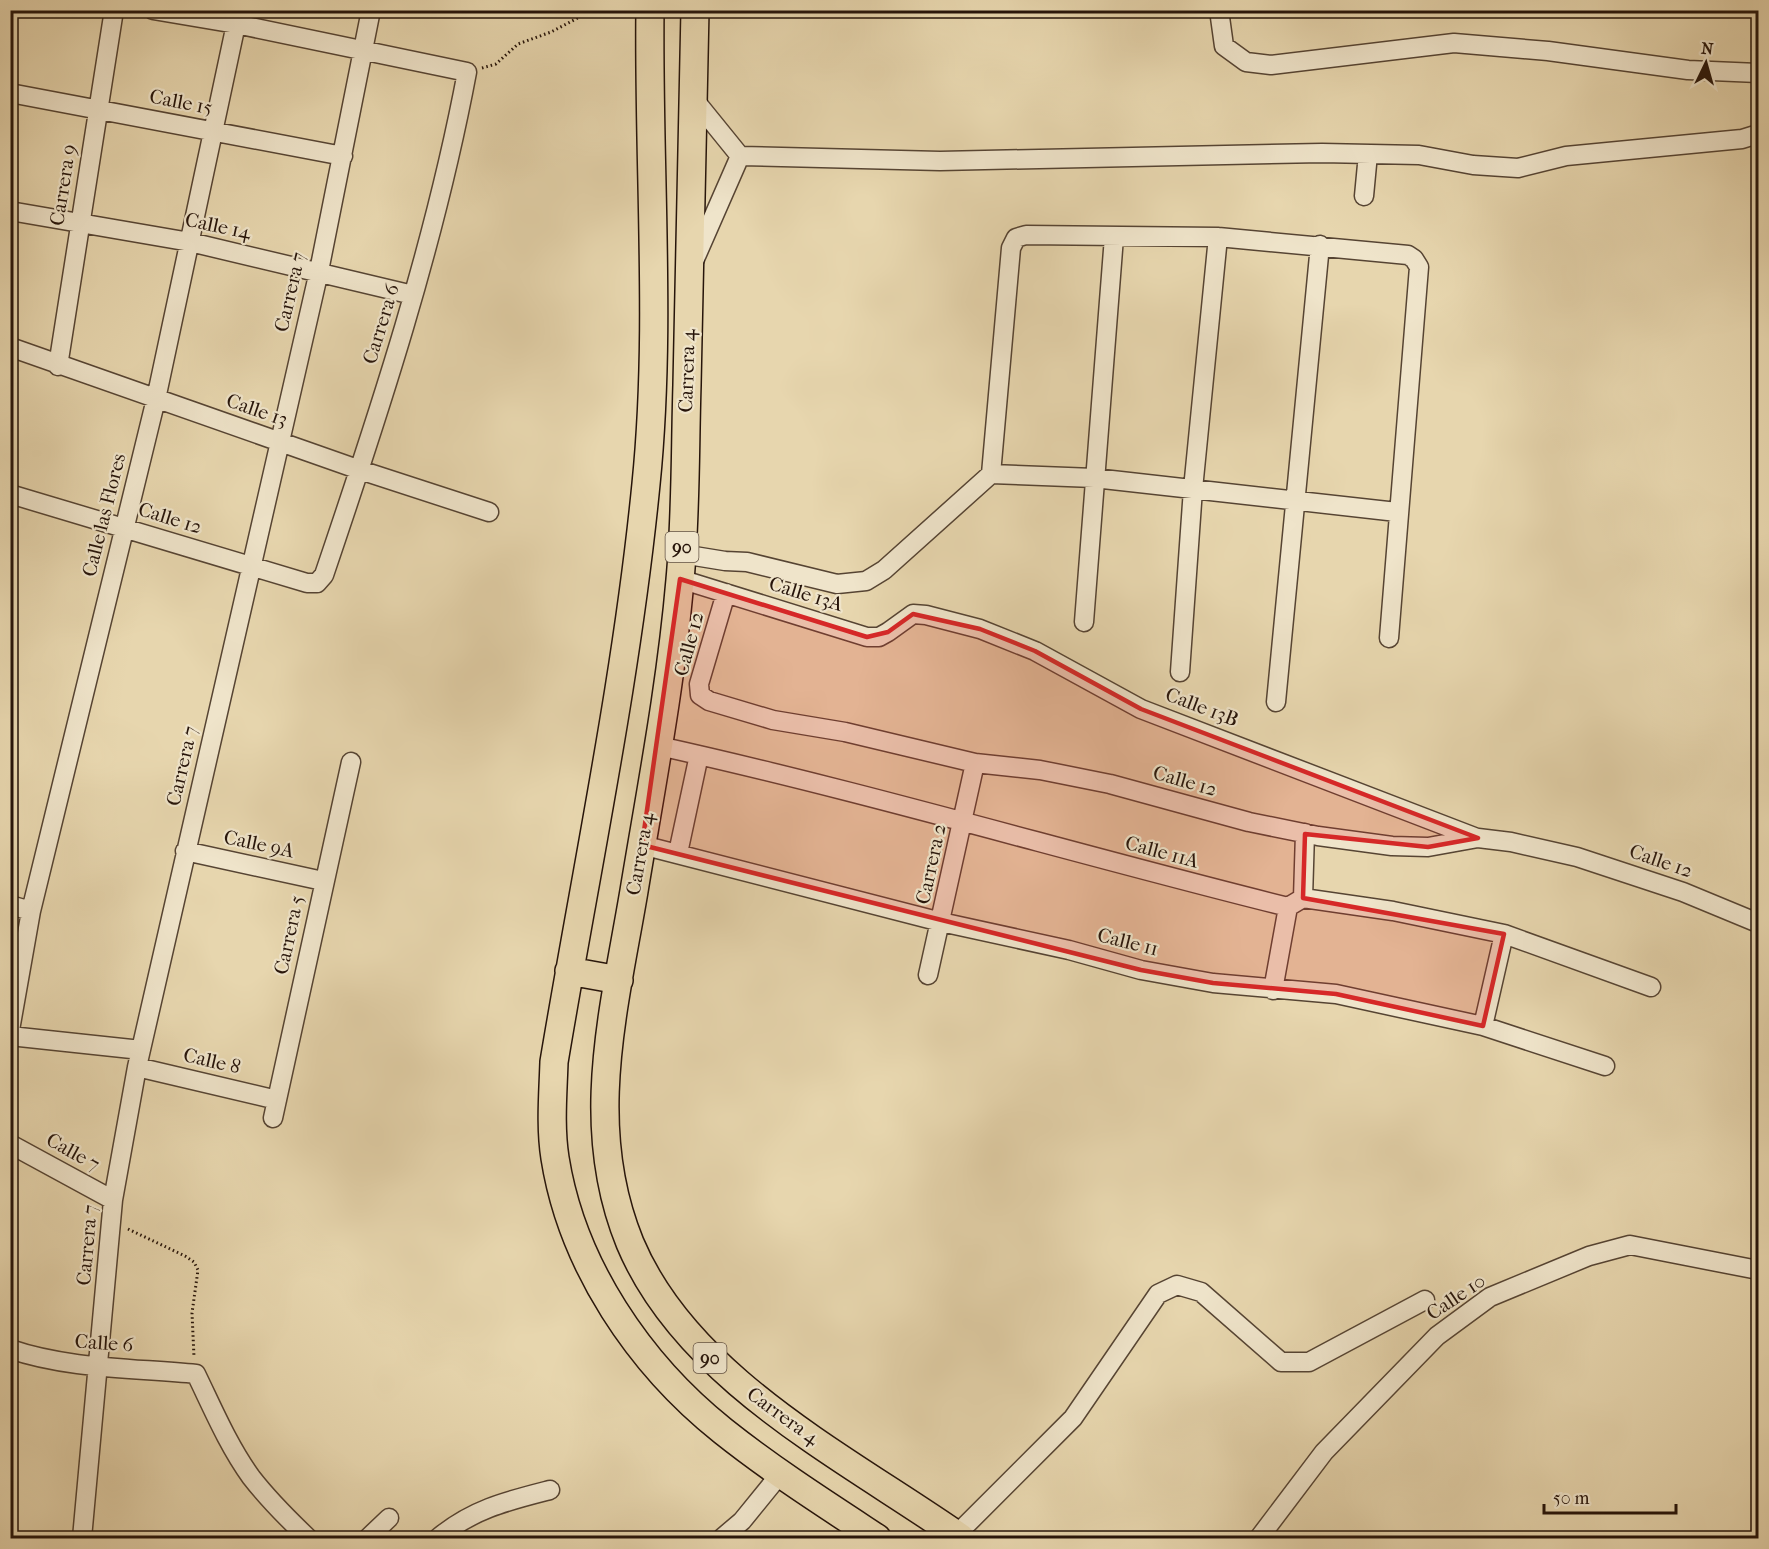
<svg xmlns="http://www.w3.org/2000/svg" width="1769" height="1549" viewBox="0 0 1769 1549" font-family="'IM FELL French Canon',serif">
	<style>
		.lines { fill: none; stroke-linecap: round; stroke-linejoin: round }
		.minor-casing { stroke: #564433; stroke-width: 21 }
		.highway-casing { stroke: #26140a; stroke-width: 30 }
		.path { stroke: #26140a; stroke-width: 3; stroke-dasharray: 1.5 3; stroke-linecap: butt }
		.minor { stroke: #efe4ca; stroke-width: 18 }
		.highway { stroke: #e7d6ae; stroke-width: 27 }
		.marked { fill: #d62828; fill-opacity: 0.2; stroke: #d62828; stroke-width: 4.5; stroke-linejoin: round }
		.labels { text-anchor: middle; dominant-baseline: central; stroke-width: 4.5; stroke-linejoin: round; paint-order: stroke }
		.shield { fill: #efe4ca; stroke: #625244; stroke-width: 1.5 }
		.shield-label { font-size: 18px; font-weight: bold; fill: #26140a }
		.street-label { font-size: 20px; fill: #26140a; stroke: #efe4ca }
	</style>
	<rect width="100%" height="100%" fill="#e7d6ae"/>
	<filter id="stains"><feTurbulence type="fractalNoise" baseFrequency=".00333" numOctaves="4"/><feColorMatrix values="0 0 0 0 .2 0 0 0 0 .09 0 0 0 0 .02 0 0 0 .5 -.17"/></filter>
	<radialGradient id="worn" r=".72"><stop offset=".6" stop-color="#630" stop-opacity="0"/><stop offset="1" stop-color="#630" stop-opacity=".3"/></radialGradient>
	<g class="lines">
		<defs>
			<path id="minor" d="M1219,10L1224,46L1246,62L1271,65L1454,43L1548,51L1688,70L1758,73
				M10,93L343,156
				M693,98L740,156L940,161L1322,153L1419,155L1473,165L1518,168L1566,156L1742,139L1758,134
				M1364,196L1368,154
				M10,211L190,242L413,295
				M694,261L740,156
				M10,347L360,470L489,512
				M58,366L114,10
				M991,474L1011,248L1016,238L1026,235L1218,237L1408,255L1414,259L1419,267L1389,638
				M10,494L307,583H317L324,575C380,410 435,243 467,72L236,24L153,10
				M682,554L725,561L747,562L837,584L866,581L884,570L991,474L1094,478L1397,512
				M680,579L867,637H879L888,632L913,614L926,615L980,629L1035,651L1141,709L1477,838
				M726,593L699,684L700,695L709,701L773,720L845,732L975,763L1040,770L1110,784L1249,822L1318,836L1392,846L1428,847L1478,838L1511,842L1577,857L1683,892L1758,923
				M1084,622L1114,237
				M1180,672L1193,489L1218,237
				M1276,702L1320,245
				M659,746C871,793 1078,855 1288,907L1303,898L1393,911L1504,934L1651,987
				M642,845L941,922L1069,950L1141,970L1213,983L1336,994L1483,1026L1605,1066
				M185,851L323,881
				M678,853L699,755
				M1303,898L1305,833
				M10,905L31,911
				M928,975L975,763
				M1273,990L1288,907
				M1483,1026L1504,934
				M10,1030L31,911L156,399L239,10
				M10,1036L141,1050
				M137,1067L277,1100
				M273,1118L351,762
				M10,1144L113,1200
				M10,1349C68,1369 135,1368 196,1374C213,1409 228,1445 251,1477C268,1499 288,1519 308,1538
				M956,1535L1073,1418L1158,1294L1177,1285L1201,1292L1281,1362H1309L1425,1300
				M82,1538L113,1200L137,1067L319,271L371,10
				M368,1538L389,1518
				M438,1538C473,1509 507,1501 550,1490
				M722,1538L742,1521L781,1473
				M1259,1538L1324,1452L1437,1336L1490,1297L1589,1256L1630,1245L1758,1270"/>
			<path id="highway" d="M650,10C648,168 662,327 646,484C627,678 586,870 554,1062C553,1094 550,1126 555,1158C572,1265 639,1364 723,1431C772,1470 825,1504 877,1538
				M695,10C692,135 690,260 687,385C685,450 686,515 680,580C671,685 651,788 634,891C614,1010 582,1126 630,1243C687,1379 845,1457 961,1538
				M569,971L619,980"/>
		</defs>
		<use href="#minor" class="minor-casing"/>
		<use href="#highway" class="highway-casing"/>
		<path class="path" d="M482,68L496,64L518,44L551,32L593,10
			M128,1229L185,1256L194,1262L198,1270L192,1313L194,1357"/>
		<use href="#minor" class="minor"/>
		<use href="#highway" class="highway"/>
	</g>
	<path class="marked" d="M680,579L867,637L888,632L913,614L980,629L1035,651L1141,709L1478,838L1428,847L1305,834L1303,898L1504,934L1483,1026L1336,994L1213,983L1141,970L642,845Z"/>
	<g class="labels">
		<g class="shield">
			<rect x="665.5" y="532" width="33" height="30" rx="4.5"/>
			<rect x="693.5" y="1343" width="33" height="30" rx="4.5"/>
		</g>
		<g class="shield-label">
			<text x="682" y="547">90</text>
			<text x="710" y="1358">90</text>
		</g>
		<g class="street-label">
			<text transform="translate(181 102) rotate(11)">Calle 15</text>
			<text transform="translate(63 185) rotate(-81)">Carrera 9</text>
			<text transform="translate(218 226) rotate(12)">Calle 14</text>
			<text transform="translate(290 292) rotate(-77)">Carrera 7</text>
			<text transform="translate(381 324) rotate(-73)">Carrera 6</text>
			<text transform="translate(687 371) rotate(-88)">Carrera 4</text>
			<text transform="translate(257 410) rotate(19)">Calle 13</text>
			<text transform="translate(104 515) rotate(-76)">Calle las Flores</text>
			<text transform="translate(170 518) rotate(17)">Calle 12</text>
			<text transform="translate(806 594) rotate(17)">Calle 13A</text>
			<text transform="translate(689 644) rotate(-75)">Calle 12</text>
			<text transform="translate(1202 707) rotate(21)">Calle 13B</text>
			<text transform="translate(182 766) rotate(-77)">Carrera 7</text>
			<text transform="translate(1185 781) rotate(16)">Calle 12</text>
			<text transform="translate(259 844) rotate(12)">Calle 9A</text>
			<text transform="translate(1162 852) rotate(15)">Calle 11A</text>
			<text transform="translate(640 854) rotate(-80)">Carrera 4</text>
			<text transform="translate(1661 861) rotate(19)">Calle 12</text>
			<text transform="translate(931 864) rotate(-78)">Carrera 2</text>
			<text transform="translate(289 935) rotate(-78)">Carrera 5</text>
			<text transform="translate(1128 942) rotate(14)">Calle 11</text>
			<text transform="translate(212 1061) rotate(13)">Calle 8</text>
			<text transform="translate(73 1152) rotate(29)">Calle 7</text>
			<text transform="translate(87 1245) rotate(-85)">Carrera 7</text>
			<text transform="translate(1456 1297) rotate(-34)">Calle 10</text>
			<text transform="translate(104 1343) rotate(4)">Calle 6</text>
			<text transform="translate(783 1416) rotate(36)">Carrera 4</text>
		</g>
	</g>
	<rect width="1769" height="1549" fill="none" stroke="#e7d6ae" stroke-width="36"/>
	<rect x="12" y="12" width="1745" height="1525" fill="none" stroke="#26140a" stroke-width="3"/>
	<rect x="18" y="18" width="1733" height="1513" fill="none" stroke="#26140a" stroke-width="1.5"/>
	<g transform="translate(1706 63) rotate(5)" stroke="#efe4ca" stroke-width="4.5" paint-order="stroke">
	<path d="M0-4.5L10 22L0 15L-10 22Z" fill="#26140a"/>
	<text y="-9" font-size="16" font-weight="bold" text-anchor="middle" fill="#26140a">N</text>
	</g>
	<path d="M1544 1504v9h132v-9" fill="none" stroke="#26140a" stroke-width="3"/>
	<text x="1553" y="1504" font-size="18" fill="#26140a" stroke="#efe4ca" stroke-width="4.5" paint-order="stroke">50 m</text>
	<rect width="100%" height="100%" filter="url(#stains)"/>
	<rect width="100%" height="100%" fill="url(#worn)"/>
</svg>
